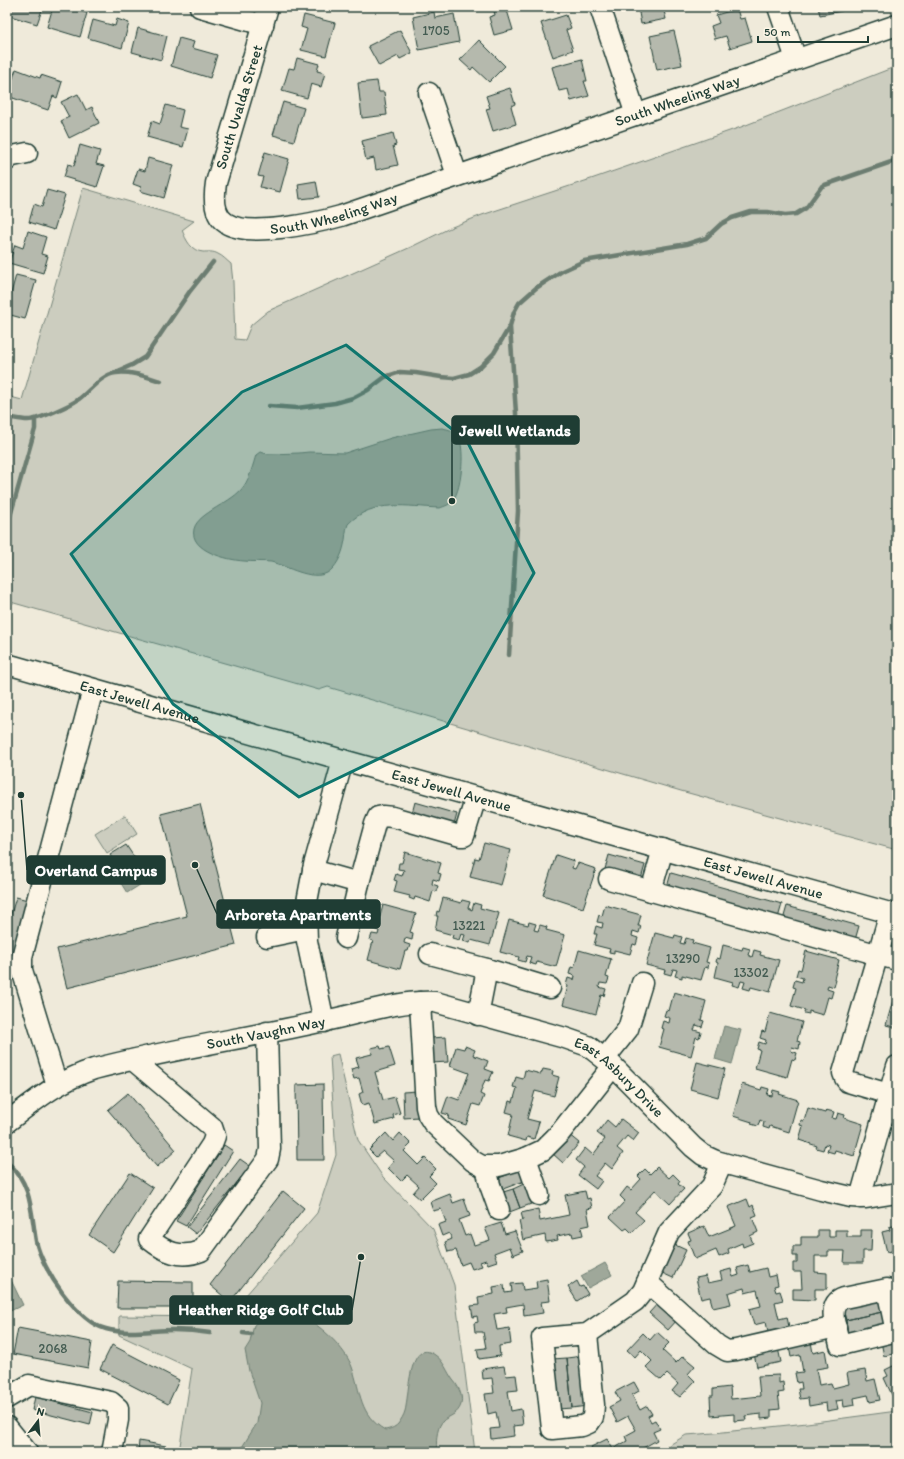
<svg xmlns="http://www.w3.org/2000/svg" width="904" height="1459" viewBox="0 0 904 1459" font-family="Itim,sans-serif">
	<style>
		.green { fill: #cccdbf; stroke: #76857a }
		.water { fill: #9fa89a; stroke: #6c7d71 }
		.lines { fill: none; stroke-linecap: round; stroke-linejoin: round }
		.stream { stroke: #6c7d71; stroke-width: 4.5 }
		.building { fill: #b5b9ad; stroke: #1f3d34 }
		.minor-casing { stroke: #1f3d34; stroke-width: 23 }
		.minor { stroke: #fcf5e5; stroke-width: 20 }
		.marked { fill: #0f766e; fill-opacity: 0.2; stroke: #0f766e; stroke-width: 3; stroke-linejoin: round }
		.labels { text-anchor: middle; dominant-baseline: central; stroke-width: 3; stroke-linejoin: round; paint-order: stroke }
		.number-label { font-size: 13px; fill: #445c52 }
		.street-label { font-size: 15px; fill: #1f3d34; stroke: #fcf5e5 }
		.leader { fill: none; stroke: #1f3d34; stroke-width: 1.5 }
		.callout-dot { fill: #1f3d34; stroke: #fcf5e5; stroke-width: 1.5 }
		.callout { fill: #1f3d34; stroke: #1f3d34; stroke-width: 1.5 }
		.callout-label { font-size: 16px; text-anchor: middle; font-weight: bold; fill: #fff }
	</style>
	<rect width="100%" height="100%" fill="#efeada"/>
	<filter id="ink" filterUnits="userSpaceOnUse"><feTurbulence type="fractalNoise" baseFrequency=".025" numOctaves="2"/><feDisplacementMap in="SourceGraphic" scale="8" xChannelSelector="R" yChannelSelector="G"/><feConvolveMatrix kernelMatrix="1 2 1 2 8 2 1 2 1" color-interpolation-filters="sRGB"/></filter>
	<g filter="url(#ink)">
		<path class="green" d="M897,66V850L681,791L328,687L319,690L7,601V396L22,400L83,188L194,221L182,230C186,240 191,251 203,252C208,252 213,251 218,254C223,256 227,261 231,264L233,282L235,339L245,340L251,325L268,311L411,247L452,227L482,215L591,179L741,127Z
			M125,815L137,834L107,853L95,834Z
			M338,1054L358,1140L383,1177L433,1229L454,1285L475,1452H179L192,1369L119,1335V1316L227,1317L317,1213L336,1155L330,1056Z
			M897,1411V1452H658L686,1435L714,1433L807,1423Z"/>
		<path class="water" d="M442,428C447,429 453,430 457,434C466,444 462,489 453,500C450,505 445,506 440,508C408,507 373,498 348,524C345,531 346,538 344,545C342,555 336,568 327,573C311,581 287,566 271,562C262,561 253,562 244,561C228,560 189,551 194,529C198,512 233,503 244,486C250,477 253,465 256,455L260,452L268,454L299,453L309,452L345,453L391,438L431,429Z
			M143,866L151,878L127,893L119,880Z
			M724,1026L741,1030L732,1064L715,1059Z
			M605,1263L612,1275L588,1288L581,1276Z
			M11,1280L23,1305L10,1311L7,1304V1281Z
			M273,1314C284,1314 296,1314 306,1319C322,1326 346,1350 352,1367C361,1392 359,1415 385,1430C390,1429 394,1428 398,1424C401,1420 404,1415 405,1411C409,1398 408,1336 435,1355C444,1361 447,1372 453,1380C461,1389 467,1405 454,1414C450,1417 445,1418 442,1422C436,1430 436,1443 437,1452H375L355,1450L352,1452H239L257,1423L260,1403L249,1371L245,1350L250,1342L254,1325L262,1318Z"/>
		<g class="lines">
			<path class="stream" d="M116,372L132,365L145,357L190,291L213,262
				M269,406L297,408L335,403L353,398L368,390L385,377L400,372L416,373L441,377L454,378L469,374L480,367L494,353L510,326L514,312L519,303L536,288L562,271L584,261L687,244L706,238L721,224L732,218L751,212H768L785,215L796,214L806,208L822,186L897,160
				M7,417C14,418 21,420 28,420C38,420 71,405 79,399C90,391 102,374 116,373C131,371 147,377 161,381
				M7,527L35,429V419
				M509,655L518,511L516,413L510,327
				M8,1163C32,1183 31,1213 36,1241C42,1270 78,1322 106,1329C128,1335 152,1330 173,1330C185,1330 198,1331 210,1333
				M243,1333L251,1334"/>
		</g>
		<path class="building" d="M7,7H43L37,24L7,15Z
			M53,7H69L87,13L80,37L47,27Z
			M493,7H506L513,30L494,35L489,17L495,15Z
			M638,7H663L666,19L641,24Z
			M818,7H841L842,11L820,15Z
			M737,9L740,19L745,18L752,41L730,48L726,36L715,39L711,26L719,23L716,15Z
			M434,12L435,18L454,14L459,42L419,50L413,17Z
			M304,15L335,23L326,56L301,50L307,29L301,27Z
			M566,15L571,28L566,30L573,50L553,57L541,23Z
			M117,19L129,23L122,48L88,38L93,20L115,26Z
			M138,28L167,36L161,60L132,52Z
			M400,30L412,53L400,59L398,56L379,66L368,46Z
			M674,31L682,65L657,70L650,36Z
			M179,38L194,42L192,48L217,55L210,78L171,66Z
			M479,40L505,66L489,82L473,67L471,70L460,60Z
			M297,58L319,64L317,71L325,73L321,87L311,84L307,98L282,91L289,68L294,69Z
			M582,59L587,81H584L589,96L571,101L568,89L559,91L552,67Z
			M16,69L40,78L41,75L62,82L57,98L53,96L48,110L7,96Z
			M377,81L379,92H384L387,115L362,118L358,83Z
			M510,88L515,104L511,106L516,124L493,131L486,109L490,108L486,96Z
			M78,94L86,110L92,107L99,123L69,138L61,121L69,117L61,102Z
			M283,102L304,108L294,141L273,135Z
			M166,105L183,110L179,127L188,129L183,147L147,137L152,121L160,124Z
			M393,133L396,145L393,146L398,165L376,170L374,158L366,160L362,141Z
			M80,145L100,151L96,164L104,166L97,187L64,177L68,164L74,166Z
			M265,152L289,159L280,192L260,187L263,177L258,176Z
			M148,158L173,165L164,198L140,191L141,187L133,184L138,169L145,171Z
			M316,181L319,197L300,199L298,184Z
			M47,190L65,195L54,230L29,222L34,204L42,207Z
			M28,231L46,237L41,254L48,256L43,273L9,263L15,245L23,248Z
			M16,275L36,280L25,319L7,314V308Z
			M7,337L10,356H7Z
			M415,802L457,814L453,829L411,817Z
			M200,804L236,945L67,988L57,949L187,916L161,814Z
			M484,843L511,850L501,885L470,877L475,858L479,859Z
			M126,845L136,860L119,870L110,855Z
			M405,852L441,863L438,873L441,874L439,881L433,879L432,884L438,886L436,892L433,891L430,902L415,897L414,900L409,898L410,896L394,892L397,881L394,880L396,874L402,876L404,870L398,869L399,863H402Z
			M556,855L574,861L572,868L575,869L578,863L596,869L583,908L543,895Z
			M609,855L645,865L641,879L605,869Z
			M671,873L782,904L778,918L667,887Z
			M16,897L28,900L9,971L7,970V928Z
			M443,898L461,903L462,900L470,902L468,908L472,910L474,903L481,905L480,908L499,913L490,945L471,940L470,943L463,941L465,935L461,934L459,940L452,938L453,935L435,930L438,916H436L437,911L439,912Z
			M383,905L416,914L410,932L413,933L412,940L405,938L404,943L410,945L408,951H405L400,969L368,960L373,941L370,940L372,934L378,935L379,931L373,929L375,923L378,924Z
			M605,905L641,915L638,926H641L639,933L633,931L632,936L638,938L636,945L633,944L630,954L614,950V953L609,952L610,949L594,945L597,934H594L596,926L602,928L603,923L597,922L599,915L602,916Z
			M787,906L859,926L855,940L783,920Z
			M509,920L528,925L529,922L536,924L534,930L538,931L540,925L547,927L546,930L565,935L556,967L537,962L536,965L529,963L531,957L527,956L525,962L518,960L519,957L500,952Z
			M655,933L674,938L675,935L682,937L680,943L684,944L686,938L693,940L692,943L710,948L706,962L709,963L708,968L705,967L701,980L682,975V978L675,976L677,970L673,969L671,975L664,973L665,970L646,965Z
			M723,945L742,950L743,947L750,949L748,955L752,957L754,950L761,952L760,955L779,960L770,992L751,987L750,990L743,988L745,982L741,981L739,987L732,985L733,982L715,977L718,963L716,962L717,958L720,959Z
			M579,950L611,959L606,977L609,978L607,984L600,983L599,987L606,989L604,996L601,995L596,1014L563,1005L568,986L566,985L568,978L574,980L575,976L569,974L571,967L574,968Z
			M806,951L839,960L834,979L836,980L834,987L828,985L827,989L833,991L831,998L828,997L823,1015L809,1011V1014L804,1013L805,1010L791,1006L796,988L793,987L795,980L802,982L803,978L796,976L798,969L801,970Z
			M7,990L11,991L8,1002L7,1001Z
			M674,992L706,1001L701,1020L704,1021L702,1027L696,1025L694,1030L701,1032L699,1038L696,1037L691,1056L659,1047L664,1029L661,1028L663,1021L669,1023L670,1018L664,1016L666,1010L669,1011Z
			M895,993L897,994V1028L886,1025Z
			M770,1013L802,1022L797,1041L800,1042L799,1049L792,1047L791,1051L797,1053L795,1060L792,1059L787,1077L755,1068L760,1050L757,1049L759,1042L765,1044L766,1040L760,1038L762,1031L765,1032Z
			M446,1037L448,1062L432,1063L431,1038Z
			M380,1046L381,1049L389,1047L395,1066L375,1072L383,1100L395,1097L400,1113L393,1115L394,1119L375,1124L369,1103L362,1105L359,1094L363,1092L359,1078L354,1079L351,1069L359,1067L356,1058L372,1054L371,1048Z
			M465,1046L475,1050L473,1055L488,1061L485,1069L493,1072L489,1081L485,1080L480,1094L484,1096L480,1106L473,1104L466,1125L448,1119L449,1115L442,1113L448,1096L459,1100L469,1073L450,1066L456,1047L464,1049Z
			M697,1062L725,1069L718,1097L690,1089Z
			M543,1069L553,1071L552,1075L559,1077L554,1096L535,1091L527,1119L539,1122L534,1139L527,1137L526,1141L508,1136L513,1114L506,1112L509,1101L513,1102L517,1088L513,1087L516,1077L523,1079L525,1070L541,1074Z
			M323,1084L324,1160H297L296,1085Z
			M742,1084L761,1090L762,1087L769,1089L767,1095L772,1096L773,1090L780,1092L779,1094L798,1100L789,1132L770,1126L769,1129L763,1127L764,1122L760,1120L758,1126L751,1124L752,1122L733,1116Z
			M417,1091L419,1117L404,1118L403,1092Z
			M128,1093L176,1150L157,1167L108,1110Z
			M808,1108L825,1113L826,1110L834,1112L832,1118L836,1119L838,1113L845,1115L844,1118L863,1124L854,1156L835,1150L834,1153L827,1151L829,1145L825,1144L823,1150L816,1148L817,1146L799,1140L803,1126L800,1125L801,1120L804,1121Z
			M621,1119L639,1133L633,1141L627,1136L617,1148L623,1153L612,1169L605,1163L595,1176L602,1181L596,1189L578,1175L584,1167L576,1160L585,1148L593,1155L605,1139L597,1133L607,1120L615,1127Z
			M386,1133L393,1141L400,1133L411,1144L404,1151L418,1165L425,1158L436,1169L429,1176L436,1183L420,1199L413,1193L419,1186L407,1175L401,1181L388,1168L394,1161L383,1151L376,1157L369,1150Z
			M568,1134L579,1143L563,1163L552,1153Z
			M224,1145L233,1151L186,1226L176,1221Z
			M240,1159L250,1166L196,1234L187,1227Z
			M657,1167L669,1178L673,1174L680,1181L678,1184L684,1189L670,1204L655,1190L635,1212L644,1220L632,1233L627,1228L624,1230L610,1217L625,1201L620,1196L627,1187L631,1190L641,1179L638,1176L645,1169L650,1174Z
			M522,1169L527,1180L503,1189L499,1178Z
			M130,1173L153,1188L113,1252L89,1235Z
			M526,1183L534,1203L520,1208L513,1189Z
			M513,1189L520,1208L507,1213L500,1193Z
			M283,1191L304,1208L230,1302L210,1285Z
			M585,1191L587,1199L590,1198L592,1208L587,1209L590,1225L581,1227L583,1235L573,1237L572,1233L557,1236L558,1240L546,1242L545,1235L523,1240L519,1221L523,1220L521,1213L538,1209L540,1221L569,1215L565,1195Z
			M450,1194L453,1203L464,1199L470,1216L459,1220L465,1236L470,1234L474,1245L490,1240L485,1228L501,1223L505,1234L515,1231L523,1251L513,1255L510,1247L494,1253L497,1261L488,1264L486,1260L480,1262L482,1266L472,1269L469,1262L461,1265L456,1250L448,1252L445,1242L452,1239L449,1233L442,1236L438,1225L446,1222L441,1209L433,1211L430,1202Z
			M747,1199L750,1207L753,1205L757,1215L752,1217L758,1232L750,1236L753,1243L743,1247L742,1243L728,1249L729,1253L719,1257L716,1250L695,1259L688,1241L691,1240L688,1233L704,1226L709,1237L736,1226L728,1207Z
			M897,1225V1250L887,1252L882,1232L890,1230L889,1227Z
			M818,1230H829V1237H835V1230H847V1237H861V1230H872L871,1251H863V1263H844L845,1251H828V1256H815V1272L827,1273V1289H815V1300L793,1299V1289H802L801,1272H793V1263H797V1256H793V1246H801V1237H818Z
			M673,1244L686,1250L673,1278L660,1272Z
			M748,1265L750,1272L766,1268L768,1277L776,1275L778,1285L774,1286L776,1292L780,1291L783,1300L775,1302L779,1319L787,1317L789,1327L768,1332L766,1322L754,1325L749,1309L761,1306L757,1290L745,1293L744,1288L728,1293L731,1304L713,1308L710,1297L701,1299L696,1278L706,1276L708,1283L722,1280L720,1272L731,1269L733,1277L739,1275L737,1268Z
			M547,1279L550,1301L541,1302L543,1313L524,1316L523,1304L506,1307L507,1312L494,1314L497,1330L509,1328L511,1344L499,1346L500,1356L479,1359L477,1349L486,1348L483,1332H475L474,1323L478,1322L477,1316L473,1317L471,1306L479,1305L478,1297L494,1294L493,1287L504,1285L505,1293L512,1292L511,1284L522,1283L523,1290L537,1288L536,1281Z
			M118,1281L193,1282V1308H117Z
			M577,1281L580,1287L583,1286L588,1294L577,1301L568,1287Z
			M879,1298L882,1312L846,1320L842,1306Z
			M659,1302L678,1319L668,1330L649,1313Z
			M882,1312L885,1326L848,1334L846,1320Z
			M18,1328L92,1342L88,1368L13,1354Z
			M657,1332L669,1343L662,1350L676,1363L683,1356L695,1366L688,1374L695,1381L680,1397L672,1391L678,1384L667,1374L661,1380L646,1367L652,1361L641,1350L635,1357L627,1350L643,1333L650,1340Z
			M897,1339V1353L884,1356L881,1342Z
			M811,1342L813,1353L825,1350L828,1367L816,1369L819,1385L831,1383L833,1388L849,1384L847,1373L865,1370L867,1381L875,1379L880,1400L870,1402L868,1395L854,1398L855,1405L844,1407L843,1400L836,1401L838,1409L827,1411L826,1403L809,1406L808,1398L800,1399L798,1389H802L801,1382L797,1383L795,1373L803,1372L800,1355L791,1357L789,1347Z
			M112,1345L179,1380L168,1404L100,1369Z
			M778,1348L781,1362L757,1367L754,1354Z
			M582,1356L587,1406L572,1408L567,1358Z
			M567,1358L572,1408L558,1409L552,1359Z
			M897,1364V1393L892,1395L884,1378L888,1376L885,1370Z
			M504,1366L506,1376L516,1375L518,1390L508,1391L511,1411L521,1409L523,1425L513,1426L514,1436L491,1439L490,1429L499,1428L496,1412L488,1414L485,1394L494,1393L492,1378L483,1379L482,1369Z
			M779,1375V1383L783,1382L784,1392L778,1393L780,1409L771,1410V1418L761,1419V1414L745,1416L746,1420L734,1421V1414L711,1416L710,1396H713V1389L730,1387L731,1399L760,1396L758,1376Z
			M634,1382L639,1391L632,1395L640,1410L647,1406L652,1414L648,1416L651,1422L655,1420L660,1429L653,1432L657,1440L643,1448L645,1452H594L591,1447L607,1439L613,1449L627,1441L625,1436L636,1430L628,1416L617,1422L609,1407L620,1401L615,1392Z
			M35,1397L93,1412L90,1425L32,1410Z
			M139,1441L166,1446L165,1452H138Z
			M508,1447L512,1452H502Z
			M523,1447L526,1452H517Z"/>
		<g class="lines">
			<defs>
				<g id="minor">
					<path d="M200,7L263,25"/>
					<path id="s1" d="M268,7L216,183C214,196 213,215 226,223C248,238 316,223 341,216L897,25"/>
					<path d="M600,7L636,115"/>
					<path d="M778,7L796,59"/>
					<path d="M429,93L457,175"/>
					<path d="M7,160L8,157L27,153"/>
					<path id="s2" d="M7,664L343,760L897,915"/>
					<path d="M313,870L359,883L375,824L378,817L383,816L393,817L460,836H464L476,797"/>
					<path d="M609,879L897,960"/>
					<path d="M651,891L663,849"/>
					<path d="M267,937L306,929"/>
					<path d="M346,938L359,883"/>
					<path d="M430,954L487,969L478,1015"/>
					<path d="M487,969L550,988"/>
					<path d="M420,1002L426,1107L428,1115L433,1123L473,1161L482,1166H499L526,1158L543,1150L560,1133L613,1066"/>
					<path d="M324,1022L307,941L306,907L314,865L343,760"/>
					<path d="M605,1058L628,1029L642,983"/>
					<path d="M133,1060L212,1127L215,1136L212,1144L149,1239C165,1252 181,1259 201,1251L268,1159L270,1149L267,1032"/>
					<path d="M57,1085L22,970V957L93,689"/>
					<path d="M889,1094L848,1082L845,1078L843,1073L890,913"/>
					<path id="s3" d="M7,1122C36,1100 58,1081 94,1069C170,1049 248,1038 324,1021C360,1014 398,1000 435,1002L565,1038L588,1046L611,1064L693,1147L703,1155L716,1161L821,1190L851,1197L866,1198L897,1193"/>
					<path d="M526,1158L539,1195"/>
					<path d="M486,1167L490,1185L499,1210"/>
					<path d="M860,1198L897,1066"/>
					<path d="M647,1282L717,1345L727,1351L736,1350L836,1327"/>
					<path d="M896,1332L887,1289L844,1298C825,1304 837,1331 840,1345L897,1331"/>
					<path d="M587,1334L594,1405L593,1417L589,1423L582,1426L552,1429L542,1338L587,1334L635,1301L643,1291L669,1232L712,1186L722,1163"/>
					<path d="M7,1398L29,1385L111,1402L118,1408V1420L112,1452"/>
					<path d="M7,1427L27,1452"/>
				</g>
			</defs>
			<use href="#minor" class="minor-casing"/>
			<use href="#minor" class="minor"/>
		</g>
	</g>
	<path class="marked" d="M346,345L467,441L534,573L447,726L299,797L173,704L71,554L242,392Z"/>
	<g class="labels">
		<g class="number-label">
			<text x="436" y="30">1705</text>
			<text x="469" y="925">13221</text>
			<text x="683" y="958">13290</text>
			<text x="751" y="972">13302</text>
			<text x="53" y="1348">2068</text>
		</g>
		<g class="street-label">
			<text stroke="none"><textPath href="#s1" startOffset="700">South Wheeling Way</textPath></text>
			<text transform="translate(239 107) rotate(-73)">South Uvalda Street</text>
			<text stroke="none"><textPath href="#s1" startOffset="338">South Wheeling Way</textPath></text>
			<text stroke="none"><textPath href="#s2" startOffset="138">East Jewell Avenue</textPath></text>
			<text stroke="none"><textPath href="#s2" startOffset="462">East Jewell Avenue</textPath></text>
			<text stroke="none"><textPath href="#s2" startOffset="786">East Jewell Avenue</textPath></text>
			<text stroke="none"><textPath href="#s3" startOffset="278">South Vaughn Way</textPath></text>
			<text stroke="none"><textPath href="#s3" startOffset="653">East Asbury Drive</textPath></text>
		</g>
	</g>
	<path class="leader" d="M452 501L452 430M21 795L27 870M195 865L217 914M361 1257L352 1310"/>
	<g class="callout-dot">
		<circle cx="452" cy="501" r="4"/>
		<circle cx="21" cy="795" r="4"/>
		<circle cx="195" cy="865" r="4"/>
		<circle cx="361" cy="1257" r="4"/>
	</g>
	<g class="callout">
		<rect x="452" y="416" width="127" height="28" rx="4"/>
		<rect x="27" y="856" width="138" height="28" rx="4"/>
		<rect x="217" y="900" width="163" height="28" rx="4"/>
		<rect x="170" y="1296" width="182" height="28" rx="4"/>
	</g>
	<g class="callout-label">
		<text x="515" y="436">Jewell Wetlands</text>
		<text x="96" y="876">Overland Campus</text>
		<text x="298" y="920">Arboreta Apartments</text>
		<text x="261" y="1315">Heather Ridge Golf Club</text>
	</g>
	<rect width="904" height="1459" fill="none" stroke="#fcf5e5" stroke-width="24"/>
	<rect x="12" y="12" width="880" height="1435" fill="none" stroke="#1f3d34" stroke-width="1.5" filter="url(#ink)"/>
	<g transform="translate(38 1421) rotate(16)" stroke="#fcf5e5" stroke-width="3" paint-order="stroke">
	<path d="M0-3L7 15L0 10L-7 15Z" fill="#1f3d34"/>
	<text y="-6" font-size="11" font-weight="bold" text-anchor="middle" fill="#1f3d34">N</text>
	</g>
	<path d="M758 36v6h110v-6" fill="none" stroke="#1f3d34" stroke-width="2"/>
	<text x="764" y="36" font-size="12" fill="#1f3d34" stroke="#fcf5e5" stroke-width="3" paint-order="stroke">50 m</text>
</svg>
